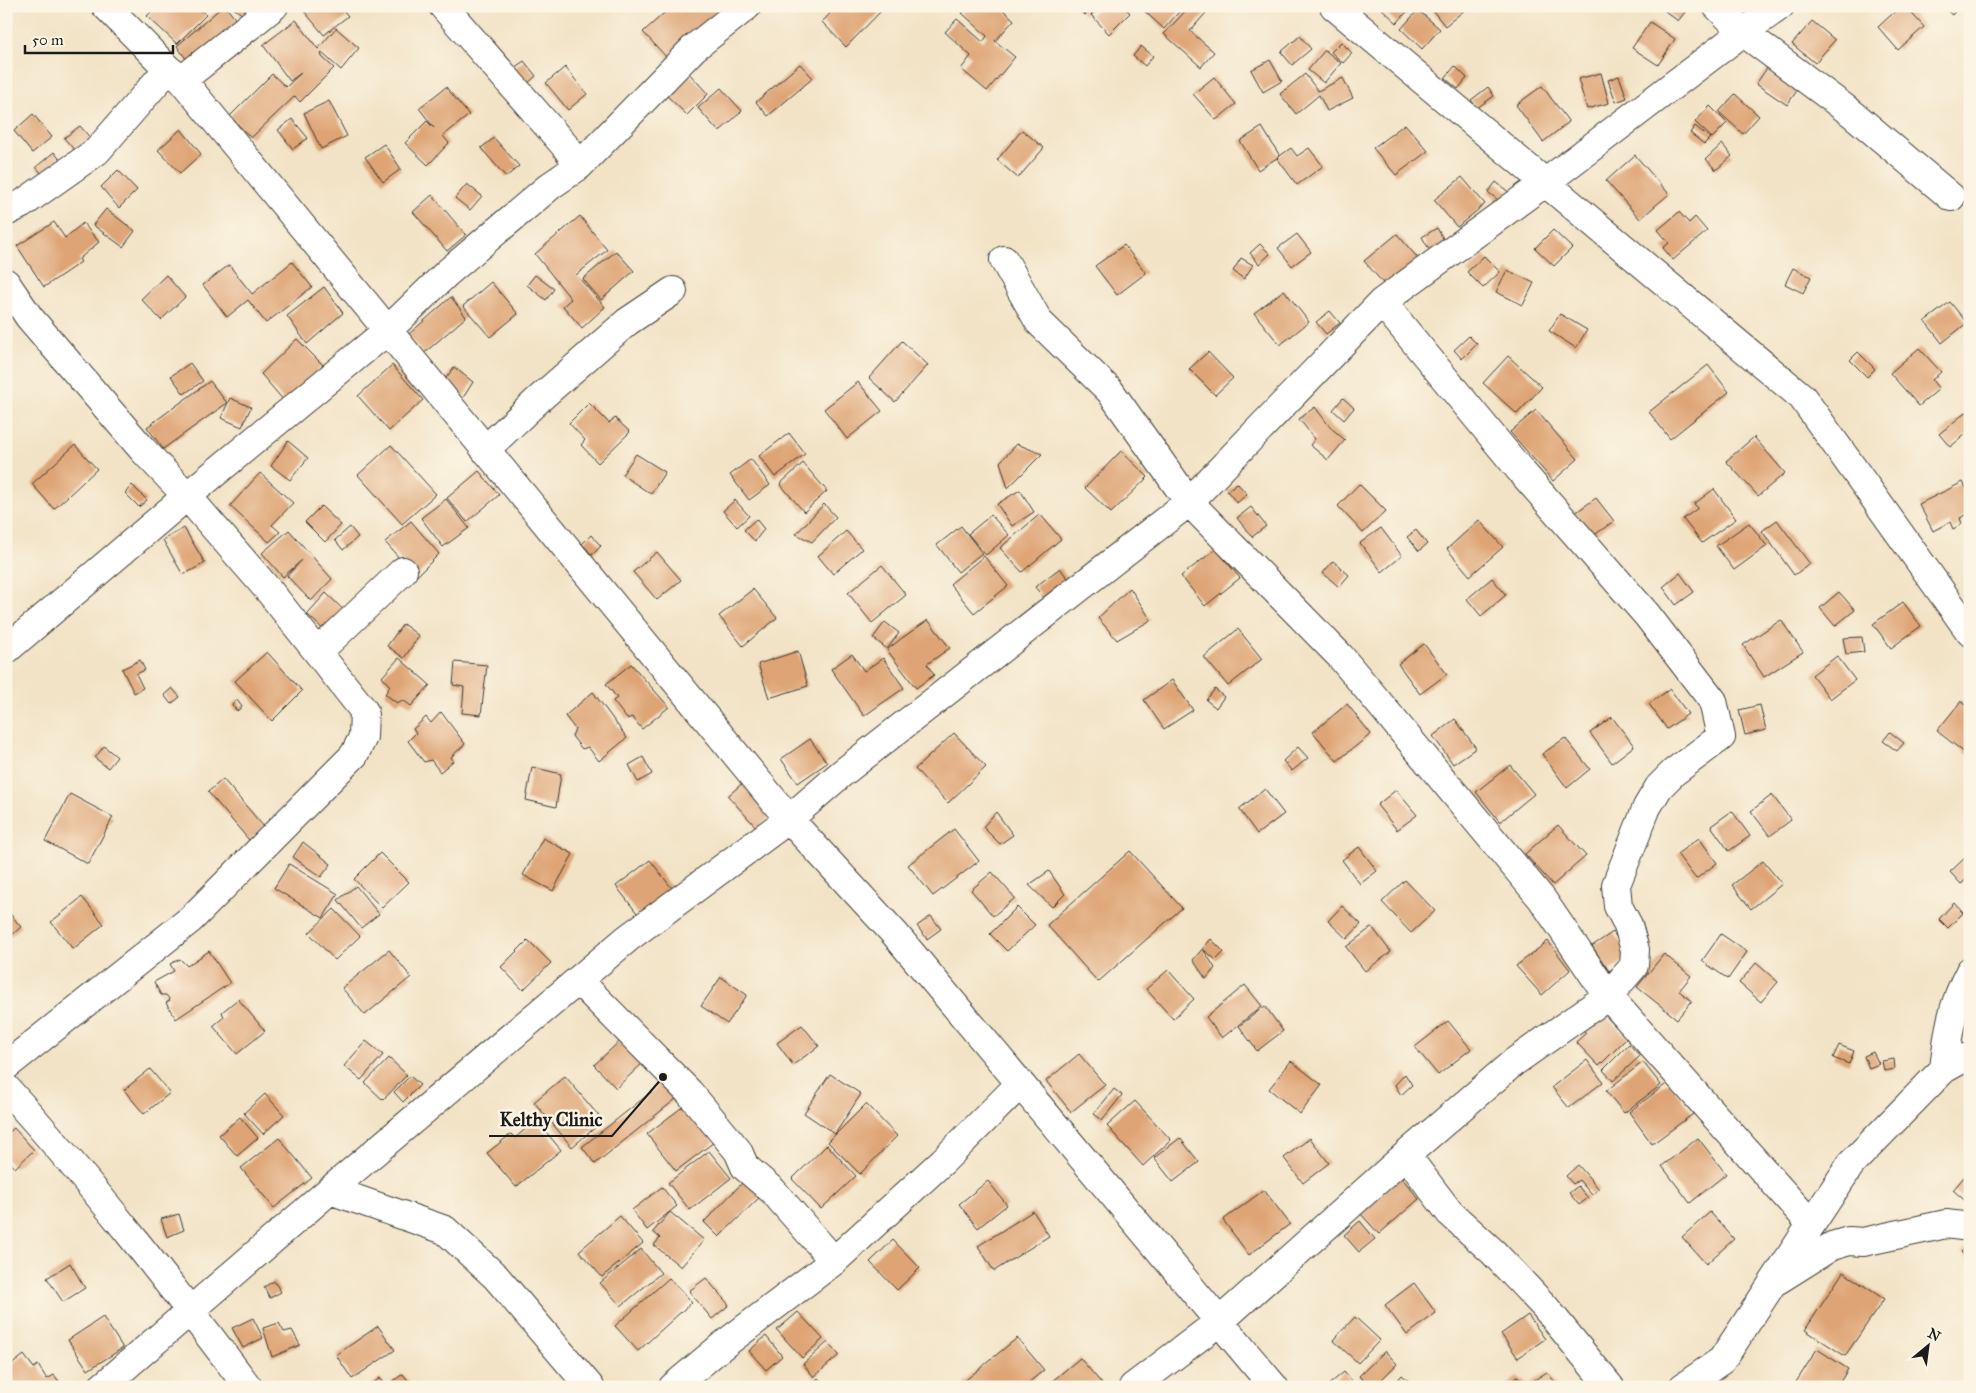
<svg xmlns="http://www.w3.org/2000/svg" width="1976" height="1393" viewBox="0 0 1976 1393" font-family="'IM FELL Great Primer',serif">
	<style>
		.building { fill: #dea474 }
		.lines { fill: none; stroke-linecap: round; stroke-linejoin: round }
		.minor-casing { stroke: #3c3a36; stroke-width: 30 }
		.minor { stroke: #fff; stroke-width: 28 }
		.leader { fill: none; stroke: #1c1c1c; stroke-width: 2 }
		.callout-dot { fill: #1c1c1c; stroke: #fcf5e5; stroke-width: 2 }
		.callout-label { font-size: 19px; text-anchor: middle; font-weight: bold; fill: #1c1c1c; stroke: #fcf5e5; stroke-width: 5; stroke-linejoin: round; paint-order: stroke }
	</style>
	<rect width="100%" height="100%" fill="#fcf5e5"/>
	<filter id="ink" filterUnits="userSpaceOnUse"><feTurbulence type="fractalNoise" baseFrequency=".02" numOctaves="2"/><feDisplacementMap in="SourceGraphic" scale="10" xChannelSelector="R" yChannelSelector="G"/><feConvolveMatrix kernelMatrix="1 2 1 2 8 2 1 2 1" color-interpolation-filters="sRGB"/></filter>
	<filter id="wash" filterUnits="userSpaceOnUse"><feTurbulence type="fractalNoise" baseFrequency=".0096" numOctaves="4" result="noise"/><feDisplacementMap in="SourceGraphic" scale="20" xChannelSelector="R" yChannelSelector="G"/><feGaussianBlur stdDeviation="1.12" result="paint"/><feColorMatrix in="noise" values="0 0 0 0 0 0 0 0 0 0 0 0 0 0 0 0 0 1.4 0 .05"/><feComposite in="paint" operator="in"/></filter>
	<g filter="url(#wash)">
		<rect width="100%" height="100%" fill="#f2e3c6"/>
		<g id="blocks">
			<path class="building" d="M157,6H197L206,15L177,44L147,16Z
				M223,6H225L242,27L193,69L177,46Z
				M231,6H269L252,22Z
				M311,6H340L348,16L324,35L304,11Z
				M672,6H731L670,61L643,32Z
				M837,6H886L846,47L822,22Z
				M969,6H999L1014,20L995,41L1015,57L987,91L961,69L971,56L945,32L957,19L983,42L987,36L962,13Z
				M1074,6H1093L1085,15Z
				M1100,6H1123L1130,13L1109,34L1091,15Z
				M1139,6H1184L1164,29Z
				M1190,6H1212L1190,31L1214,52L1201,67L1164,34Z
				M1379,6H1412L1397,23Z
				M1429,6H1464L1466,9L1445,26Z
				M1669,6H1686L1688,8L1678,21L1665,11Z
				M1901,6H1905L1924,27L1898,50L1878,27Z
				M1942,6H1959L1952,15Z
				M1418,10L1440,29L1422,49L1401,29Z
				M296,20L318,49L336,28L359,48L341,70L321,52L322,57L334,68L300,102L295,96L251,138L230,116L272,74L286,87L301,73L290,81L263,45Z
				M1812,21L1835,40L1815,63L1792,44Z
				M1650,22L1675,39L1658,65L1632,48Z
				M1300,36L1311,49L1292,65L1281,52Z
				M1341,42L1352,53L1343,63L1331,52Z
				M1141,46L1153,56L1145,66L1133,56Z
				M1325,50L1341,63L1324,83L1308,70Z
				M1270,60L1282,81L1263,92L1251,70Z
				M524,61L536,76L524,87L511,70Z
				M800,64L813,78L768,116L756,102Z
				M1455,66L1467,78L1458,89L1445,78Z
				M565,67L587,94L568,110L546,83Z
				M1767,68L1798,89L1787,105L1756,84Z
				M686,70L708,94L687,115L663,92Z
				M1601,73L1609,103L1587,109L1578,79Z
				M1305,74L1318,91L1343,78L1353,98L1327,111L1319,95L1296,114L1280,94Z
				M1619,76L1627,98L1616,102L1608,80Z
				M1214,77L1236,104L1216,120L1193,94Z
				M1542,86L1569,122L1543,142L1516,105Z
				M446,87L469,115L443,136L449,143L428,165L405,143L427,121L434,128L419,108Z
				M1488,87L1494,96L1477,108L1471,100Z
				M721,88L742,111L719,132L698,108Z
				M1735,94L1759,116L1743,134L1719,112Z
				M329,101L347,136L321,149L304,113Z
				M1710,106L1727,123L1712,138L1695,122Z
				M33,114L52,137L32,153L14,131Z
				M292,119L308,138L293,149L278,130Z
				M1405,124L1428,151L1396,175L1373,148Z
				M80,126L93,141L77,153L64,138Z
				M1695,126L1710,138L1704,144L1690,133Z
				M1262,127L1280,156L1258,170L1240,141Z
				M181,129L201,154L180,173L158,150Z
				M1022,130L1044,148L1018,178L997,160Z
				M494,138L519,166L506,177L481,148Z
				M384,144L401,169L383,182L365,157Z
				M1722,144L1732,156L1716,170L1706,159Z
				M1291,148L1297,156L1309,148L1323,166L1297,185L1277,158Z
				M54,152L65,166L48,181L36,167Z
				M1635,155L1669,194L1640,219L1606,181Z
				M118,170L137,190L119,208L101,187Z
				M1462,177L1485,204L1457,227L1434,200Z
				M1496,182L1511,194L1503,204L1488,192Z
				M467,184L482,196L470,210L455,198Z
				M432,195L466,235L447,251L413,212Z
				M106,209L135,231L123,247L93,225Z
				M1679,212L1689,223L1695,217L1707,231L1673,260L1663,248L1669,243L1658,230Z
				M580,216L607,250L576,275L605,307L582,328L563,306L571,299L535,254Z
				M54,222L65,238L83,223L99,242L79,259L81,262L44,287L17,246Z
				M1437,228L1448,247L1433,256L1422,237Z
				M1553,230L1572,248L1554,266L1535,248Z
				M1297,234L1311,252L1292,266L1278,248Z
				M1397,234L1422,263L1390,291L1364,261Z
				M1260,244L1270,254L1259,264L1250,253Z
				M1124,245L1146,273L1117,295L1095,266Z
				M616,251L634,271L601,300L583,279Z
				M1484,256L1500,272L1483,288L1467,272Z
				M1241,258L1253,265L1244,279L1233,271Z
				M292,262L312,287L266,323L248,300L227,317L203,285L229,265L252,294Z
				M1793,268L1811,277L1803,293L1785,284Z
				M1507,270L1534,283L1523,305L1496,292Z
				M166,275L185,297L161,320L141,299Z
				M535,275L554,289L546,300L527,285Z
				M491,282L518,314L490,337L463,306Z
				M324,287L343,313L307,344L287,316Z
				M1284,290L1309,322L1280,345L1254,313Z
				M451,297L466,317L423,354L408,335Z
				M1950,302L1967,323L1942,343L1925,321Z
				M1330,311L1340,323L1326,334L1316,322Z
				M1560,314L1587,330L1576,348L1549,331Z
				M1469,336L1477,344L1462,359L1454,350Z
				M297,339L323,365L285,402L261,374Z
				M902,341L928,365L895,402L869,378Z
				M1919,348L1941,372L1932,380L1939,389L1919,406L1890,373Z
				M1208,352L1233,378L1215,395L1189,369Z
				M1858,352L1875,369L1867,377L1850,360Z
				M1508,356L1542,387L1517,414L1483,383Z
				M190,363L203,381L184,394L171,376Z
				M392,365L423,400L389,431L358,396Z
				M1708,365L1729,392L1670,439L1649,412Z
				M454,367L473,382L461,401L441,385Z
				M210,381L227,403L163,449L147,427Z
				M858,382L882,411L847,439L824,409Z
				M230,398L251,407L242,427L221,418Z
				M1343,398L1354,408L1344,420L1333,410Z
				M589,403L609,423L615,418L630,432L598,463L581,445L585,440L569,423Z
				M1315,407L1330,427L1345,440L1328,460L1310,445L1315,439L1299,419Z
				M1536,410L1578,459L1553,481L1510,432Z
				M1966,412L1970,417V439L1966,434L1950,447L1939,434Z
				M789,433L805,454L775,477L759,456Z
				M1754,437L1785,473L1758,496L1726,461Z
				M288,441L308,458L290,480L271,466Z
				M1017,444L1042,454L1008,488L1000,462Z
				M75,445L97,469L54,509L32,484Z
				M391,445L436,494L402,524L358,475Z
				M1121,451L1148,477L1111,513L1085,488Z
				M636,454L665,472L651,494L622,475Z
				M751,459L770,485L749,500L730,475Z
				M803,463L827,491L804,512L780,484Z
				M479,471L499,495L467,522L447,498Z
				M260,473L293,503L272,525L280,532L269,542L230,506Z
				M1963,482L1970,495V513L1960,518L1962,524L1953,529L1950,522L1933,531L1919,504Z
				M1237,483L1247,494L1237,503L1227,491Z
				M1359,484L1386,511L1363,533L1338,506Z
				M132,485L147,500L139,507L125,493Z
				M1714,489L1736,519L1702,543L1683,519L1698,508L1694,504Z
				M1020,490L1034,512L1012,526L997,504Z
				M1596,498L1614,521L1593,536L1575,513Z
				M446,499L469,528L443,547L421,518Z
				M735,500L749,516L737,527L723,511Z
				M824,504L836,517L812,542L796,534Z
				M321,506L341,525L325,542L305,522Z
				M1251,507L1266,526L1252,537L1237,518Z
				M1040,514L1061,539L1022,572L1000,548Z
				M991,515L1009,535L986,555L968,534Z
				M756,519L764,529L755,541L744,530Z
				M1479,520L1503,547L1470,576L1447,549Z
				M1777,520L1810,564L1794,575L1762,531Z
				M411,521L439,554L416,577L385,542Z
				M1749,523L1767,546L1734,570L1716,546Z
				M961,526L982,553L958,572L937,545Z
				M350,527L358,537L343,550L335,540Z
				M184,528L205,563L183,575L163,540Z
				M1381,528L1402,556L1382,572L1360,543Z
				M289,530L332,579L311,601L287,576L302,560L283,577L262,553Z
				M1416,530L1427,544L1419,551L1407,537Z
				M846,531L862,549L833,574L818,556Z
				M591,535L601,546L592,555L582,544Z
				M1216,549L1240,578L1205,606L1181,576Z
				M657,552L681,580L657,600L633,572Z
				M984,556L1008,586L974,613L950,584Z
				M1333,561L1349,575L1339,587L1323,573Z
				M882,565L906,595L872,623L848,593Z
				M1060,568L1068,579L1044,598L1035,587Z
				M1680,573L1694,592L1676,605L1663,587Z
				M1492,578L1506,595L1481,616L1467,599Z
				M1130,588L1151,620L1117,640L1098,618Z
				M753,589L777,618L743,646L719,616Z
				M1839,592L1855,610L1835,626L1820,608Z
				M326,593L351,617L332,638L307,614Z
				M1903,602L1921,626L1891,648L1873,624Z
				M928,620L950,648L927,664L934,675L916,688L887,650L902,638Z
				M1781,620L1803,652L1764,677L1743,645Z
				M885,622L899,633L887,649L873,638Z
				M403,624L419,636L404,658L387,646Z
				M1238,629L1262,659L1228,686L1204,657Z
				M1862,637L1864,652L1846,654L1843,638Z
				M1424,644L1447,674L1420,694L1398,664Z
				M798,651L808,686L769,698L758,664Z
				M267,652L302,691L272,721L235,681Z
				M852,654L864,671L883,658L904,688L864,716L831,669Z
				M1837,656L1855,680L1830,699L1812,675Z
				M399,658L430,685L411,706L403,700L397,703L385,694L390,686L382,677Z
				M140,660L145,670L136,674L143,688L134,693L122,669Z
				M455,662L487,665L481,715L462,713L464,687L453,685Z
				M631,664L669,707L642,729L632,717L627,719L613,701L617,698L606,684Z
				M1172,680L1193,710L1164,729L1144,700Z
				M172,688L180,697L171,704L164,695Z
				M1215,689L1224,697L1216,708L1206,700Z
				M1670,689L1688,714L1667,729L1649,704Z
				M593,692L627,738L599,761L588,747L582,749L572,736L575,729L565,716Z
				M237,700L242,707L237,711L232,705Z
				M1961,701L1970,708V757L1937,731Z
				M1347,704L1371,734L1337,761L1313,732Z
				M1760,705L1766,730L1745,735L1739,710Z
				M441,712L465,744L451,757L453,761L440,772L431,760L424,762L408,741L416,733L413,729L426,717L431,723Z
				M1612,717L1634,746L1612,763L1590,733Z
				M1455,719L1476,748L1453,764L1433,736Z
				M1890,732L1904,743L1897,751L1883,741Z
				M954,733L986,767L948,803L915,769Z
				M1565,738L1590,769L1567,788L1542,754Z
				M810,739L827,763L798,783L781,759Z
				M104,746L117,757L108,768L95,758Z
				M1298,747L1308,758L1292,771L1283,761Z
				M643,757L652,774L638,782L629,765Z
				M1510,765L1534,794L1500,822L1476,792Z
				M532,767L561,774L556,807L526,800Z
				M223,779L264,827L249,840L208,792Z
				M746,780L775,812L757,828L728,796Z
				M1265,789L1284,814L1257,834L1239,809Z
				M1396,790L1417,815L1397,830L1377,805Z
				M70,794L113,817L88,864L45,841Z
				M1772,795L1791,820L1770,836L1751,811Z
				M1732,811L1750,836L1729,851L1711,826Z
				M996,812L1013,835L1000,844L983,827Z
				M1558,825L1586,856L1553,885L1525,854Z
				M954,829L979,861L933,896L908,865Z
				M543,838L573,854L553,891L523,875Z
				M1699,838L1717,863L1696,879L1677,854Z
				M303,842L331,864L321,877L293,857Z
				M1359,847L1377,871L1360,884L1342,860Z
				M1130,851L1182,908L1098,982L1047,925Z
				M380,853L409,882L382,908L354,879Z
				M1970,853V876L1961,884L1950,872Z
				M650,860L674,891L640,917L616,886Z
				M1763,861L1782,884L1751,909L1732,885Z
				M289,864L338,894L323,918L274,888Z
				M1049,871L1065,894L1052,907L1029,885Z
				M992,872L1015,898L993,916L971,890Z
				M1405,880L1435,911L1411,933L1382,902Z
				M356,886L379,914L361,928L338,900Z
				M82,897L104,924L73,949L51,922Z
				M1954,903L1963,913L1948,928L1939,919Z
				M1342,906L1361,924L1347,939L1328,921Z
				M1017,907L1035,925L1007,951L990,934Z
				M6,909L21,927L6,940Z
				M334,909L360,936L335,960L309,933Z
				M931,916L941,929L927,939L917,926Z
				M1372,927L1391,952L1365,971L1346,947Z
				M1613,932L1630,957L1609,971L1592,946Z
				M1721,934L1747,952L1728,979L1702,961Z
				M1211,939L1224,952L1216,960L1203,949L1215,968L1206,979L1193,960Z
				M528,940L551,963L523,990L501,967Z
				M1548,941L1570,970L1542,995L1516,966Z
				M389,950L411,977L365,1015L342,988Z
				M209,951L230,983L176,1019L166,1003L170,1000L166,995H161L154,982L174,971L170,964L180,959L187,966Z
				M1664,954L1691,976L1679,991L1692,1001L1677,1019L1637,987Z
				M1756,963L1778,982L1761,1002L1739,983Z
				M1168,970L1194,999L1173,1019L1146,989Z
				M721,977L747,995L727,1024L701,1006Z
				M1245,985L1262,1006L1222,1038L1206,1017Z
				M238,999L265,1031L237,1054L213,1026L224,1017L222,1012Z
				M1265,1006L1283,1031L1257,1051L1239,1026Z
				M1599,1009L1627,1038L1599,1066L1576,1042L1586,1033L1581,1028Z
				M1448,1021L1471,1049L1438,1075L1415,1047Z
				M802,1025L819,1046L793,1065L777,1043Z
				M621,1040L643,1063L616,1088L594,1065Z
				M366,1041L383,1055L361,1080L344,1066Z
				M1629,1044L1640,1056L1613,1081L1603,1070Z
				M1839,1045L1854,1051L1849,1064L1833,1058Z
				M1873,1052L1879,1064L1869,1068L1864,1056Z
				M1079,1054L1105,1085L1071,1112L1046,1081Z
				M389,1058L407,1075L383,1100L365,1083Z
				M1894,1059L1895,1069L1884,1071L1882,1061Z
				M1587,1060L1603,1082L1569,1108L1552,1087Z
				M1291,1061L1322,1085L1300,1114L1269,1089Z
				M1643,1062L1661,1085L1624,1113L1606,1091Z
				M150,1069L170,1093L144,1114L124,1090Z
				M830,1074L861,1094L835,1134L804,1113Z
				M1405,1074L1412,1085L1401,1095L1395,1085Z
				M410,1076L420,1085L403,1102L394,1092Z
				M565,1076L603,1121L572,1147L534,1102Z
				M669,1078L682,1094L595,1164L582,1147Z
				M1669,1082L1693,1114L1652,1144L1629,1112Z
				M1114,1089L1122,1095L1102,1120L1094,1114Z
				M265,1094L284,1115L263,1134L244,1113Z
				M1135,1101L1171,1140L1143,1166L1107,1126Z
				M866,1104L897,1136L860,1174L828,1142Z
				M685,1105L714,1142L676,1171L647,1134Z
				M240,1117L258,1138L237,1156L219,1135Z
				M536,1120L561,1150L516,1187L487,1153L511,1134L515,1138Z
				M14,1128L34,1150L15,1168L6,1158V1135Z
				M279,1138L312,1178L274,1208L241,1168Z
				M1180,1138L1199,1162L1173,1182L1154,1158Z
				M1310,1138L1329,1163L1303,1183L1284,1158Z
				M1698,1138L1726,1174L1690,1203L1662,1166Z
				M827,1145L856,1176L821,1209L792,1179Z
				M709,1151L731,1178L690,1210L668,1183Z
				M1578,1165L1599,1189L1592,1195L1579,1180L1573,1184L1566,1176Z
				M749,1176L765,1192L719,1237L704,1222Z
				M1401,1177L1419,1199L1379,1234L1360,1213Z
				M1964,1177L1970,1182V1205L1953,1190Z
				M988,1181L1007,1205L978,1228L959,1204Z
				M1578,1186L1588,1198L1579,1205L1569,1193Z
				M662,1187L677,1206L647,1230L632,1210Z
				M1264,1190L1290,1224L1249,1255L1223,1220Z
				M1033,1211L1049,1236L994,1271L978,1246Z
				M670,1212L704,1240L681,1267L654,1245L660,1238L653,1232Z
				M1710,1212L1734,1239L1706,1264L1682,1237Z
				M179,1214L184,1230L167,1237L161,1219Z
				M620,1216L643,1243L602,1277L579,1251Z
				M1360,1221L1375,1239L1359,1252L1344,1235Z
				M893,1240L920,1268L897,1290L870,1262Z
				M1970,1244V1262L1961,1252Z
				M641,1249L661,1273L621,1306L600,1283Z
				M70,1263L85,1288L63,1302L47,1278Z
				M1843,1272L1884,1299L1845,1356L1805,1330Z
				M669,1278L692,1302L638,1351L615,1326Z
				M706,1278L729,1305L712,1319L689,1291Z
				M274,1281L281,1292L270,1298L264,1287Z
				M1414,1283L1436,1313L1407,1335L1385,1305Z
				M798,1312L823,1339L802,1358L777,1330Z
				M1528,1315L1545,1339L1518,1358L1501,1334Z
				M103,1317L123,1348L88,1370L68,1340Z
				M1355,1317L1380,1340L1358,1363L1333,1340Z
				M253,1318L263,1338L243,1348L232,1328Z
				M279,1323L284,1332L292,1330L300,1345L272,1357L263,1328Z
				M378,1326L395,1350L352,1379L336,1355Z
				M766,1336L782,1356L766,1370L749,1351Z
				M1017,1338L1044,1370L1023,1387H965L962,1383Z
				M828,1342L839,1355L814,1377L803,1364Z
				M1817,1349L1848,1369L1837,1387H1793Z
				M1385,1351L1397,1364L1374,1387H1369L1359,1376Z
				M24,1355L34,1368L38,1365L47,1379L54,1375L61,1384L57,1387H10L6,1382V1369Z
				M1080,1358L1103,1385L1101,1387H1045Z
				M1344,1372L1356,1387H1326Z
				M1547,1372L1559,1387H1506L1517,1376L1528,1384Z
				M403,1374L413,1387H368L380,1378L386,1386Z
				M1402,1375L1411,1383L1408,1387H1392Z
				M818,1378L826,1387H809Z"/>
		</g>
	</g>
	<g filter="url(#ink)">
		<use href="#blocks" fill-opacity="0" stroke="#3c3a36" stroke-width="1"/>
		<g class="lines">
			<defs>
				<path id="minor" d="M106,6L168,69L182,80L789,819L895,934L1274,1387
					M1334,6L1802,397L1970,632
					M1717,6L1743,32L1854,115L1951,197
					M182,80L274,6
					M579,166L694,48L747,6
					M6,212L22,204L97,151L168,69
					M1004,260L1039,322L1110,391L1189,502L1340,656L1542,899L1608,996L1811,1224
					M6,283L29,317L143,450L187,496L270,592L364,711L363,737L354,755L191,919L6,1066
					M485,450L539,399L627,322L673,291
					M6,650L187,496L387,331L447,273L550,186L579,166L566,147L443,6
					M318,652L403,571
					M578,980L689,1092L738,1151L745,1167L773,1191L834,1261
					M1944,1069C1948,1031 1952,1005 1970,971
					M6,1088C92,1183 171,1285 248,1387
					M1406,1155L1450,1213L1493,1252L1545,1307L1610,1387
					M330,1190L445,1230L496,1277L590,1387
					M1778,1280L1832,1246L1849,1241L1863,1242L1946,1224L1970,1227
					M102,1387L330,1190L628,938L789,819L841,774L1189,502L1382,302L1546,182L1743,32L1780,6
					M673,1387L722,1346L834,1261L943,1161L1020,1084
					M1133,1387L1219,1322L1406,1155L1514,1062L1608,996L1634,966L1635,950L1628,925L1618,906L1616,885L1647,807L1659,787L1674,772L1721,737L1713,701L1647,615L1520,470L1382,302
					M1683,1387L1722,1360L1851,1164L1944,1069L1964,1058H1970"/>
			</defs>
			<use href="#minor" class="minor-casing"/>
			<use href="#minor" class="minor"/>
		</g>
	</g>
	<path class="leader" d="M663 1077L612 1136H489"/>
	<circle class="callout-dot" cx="663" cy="1077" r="5"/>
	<g class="callout-label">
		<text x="551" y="1126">Kelthy Clinic</text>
	</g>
	<rect width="1976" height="1393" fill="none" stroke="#fcf5e5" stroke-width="25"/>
	<g transform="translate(1928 1346) rotate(29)" stroke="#fcf5e5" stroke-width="4" paint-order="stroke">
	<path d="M0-4L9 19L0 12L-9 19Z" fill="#1c1c1c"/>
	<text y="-8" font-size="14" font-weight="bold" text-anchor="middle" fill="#1c1c1c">N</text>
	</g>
	<path d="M25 45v8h148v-8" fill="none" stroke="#1c1c1c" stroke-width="2.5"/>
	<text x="32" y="45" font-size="15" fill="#1c1c1c" stroke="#fcf5e5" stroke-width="4" paint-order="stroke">50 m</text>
</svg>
